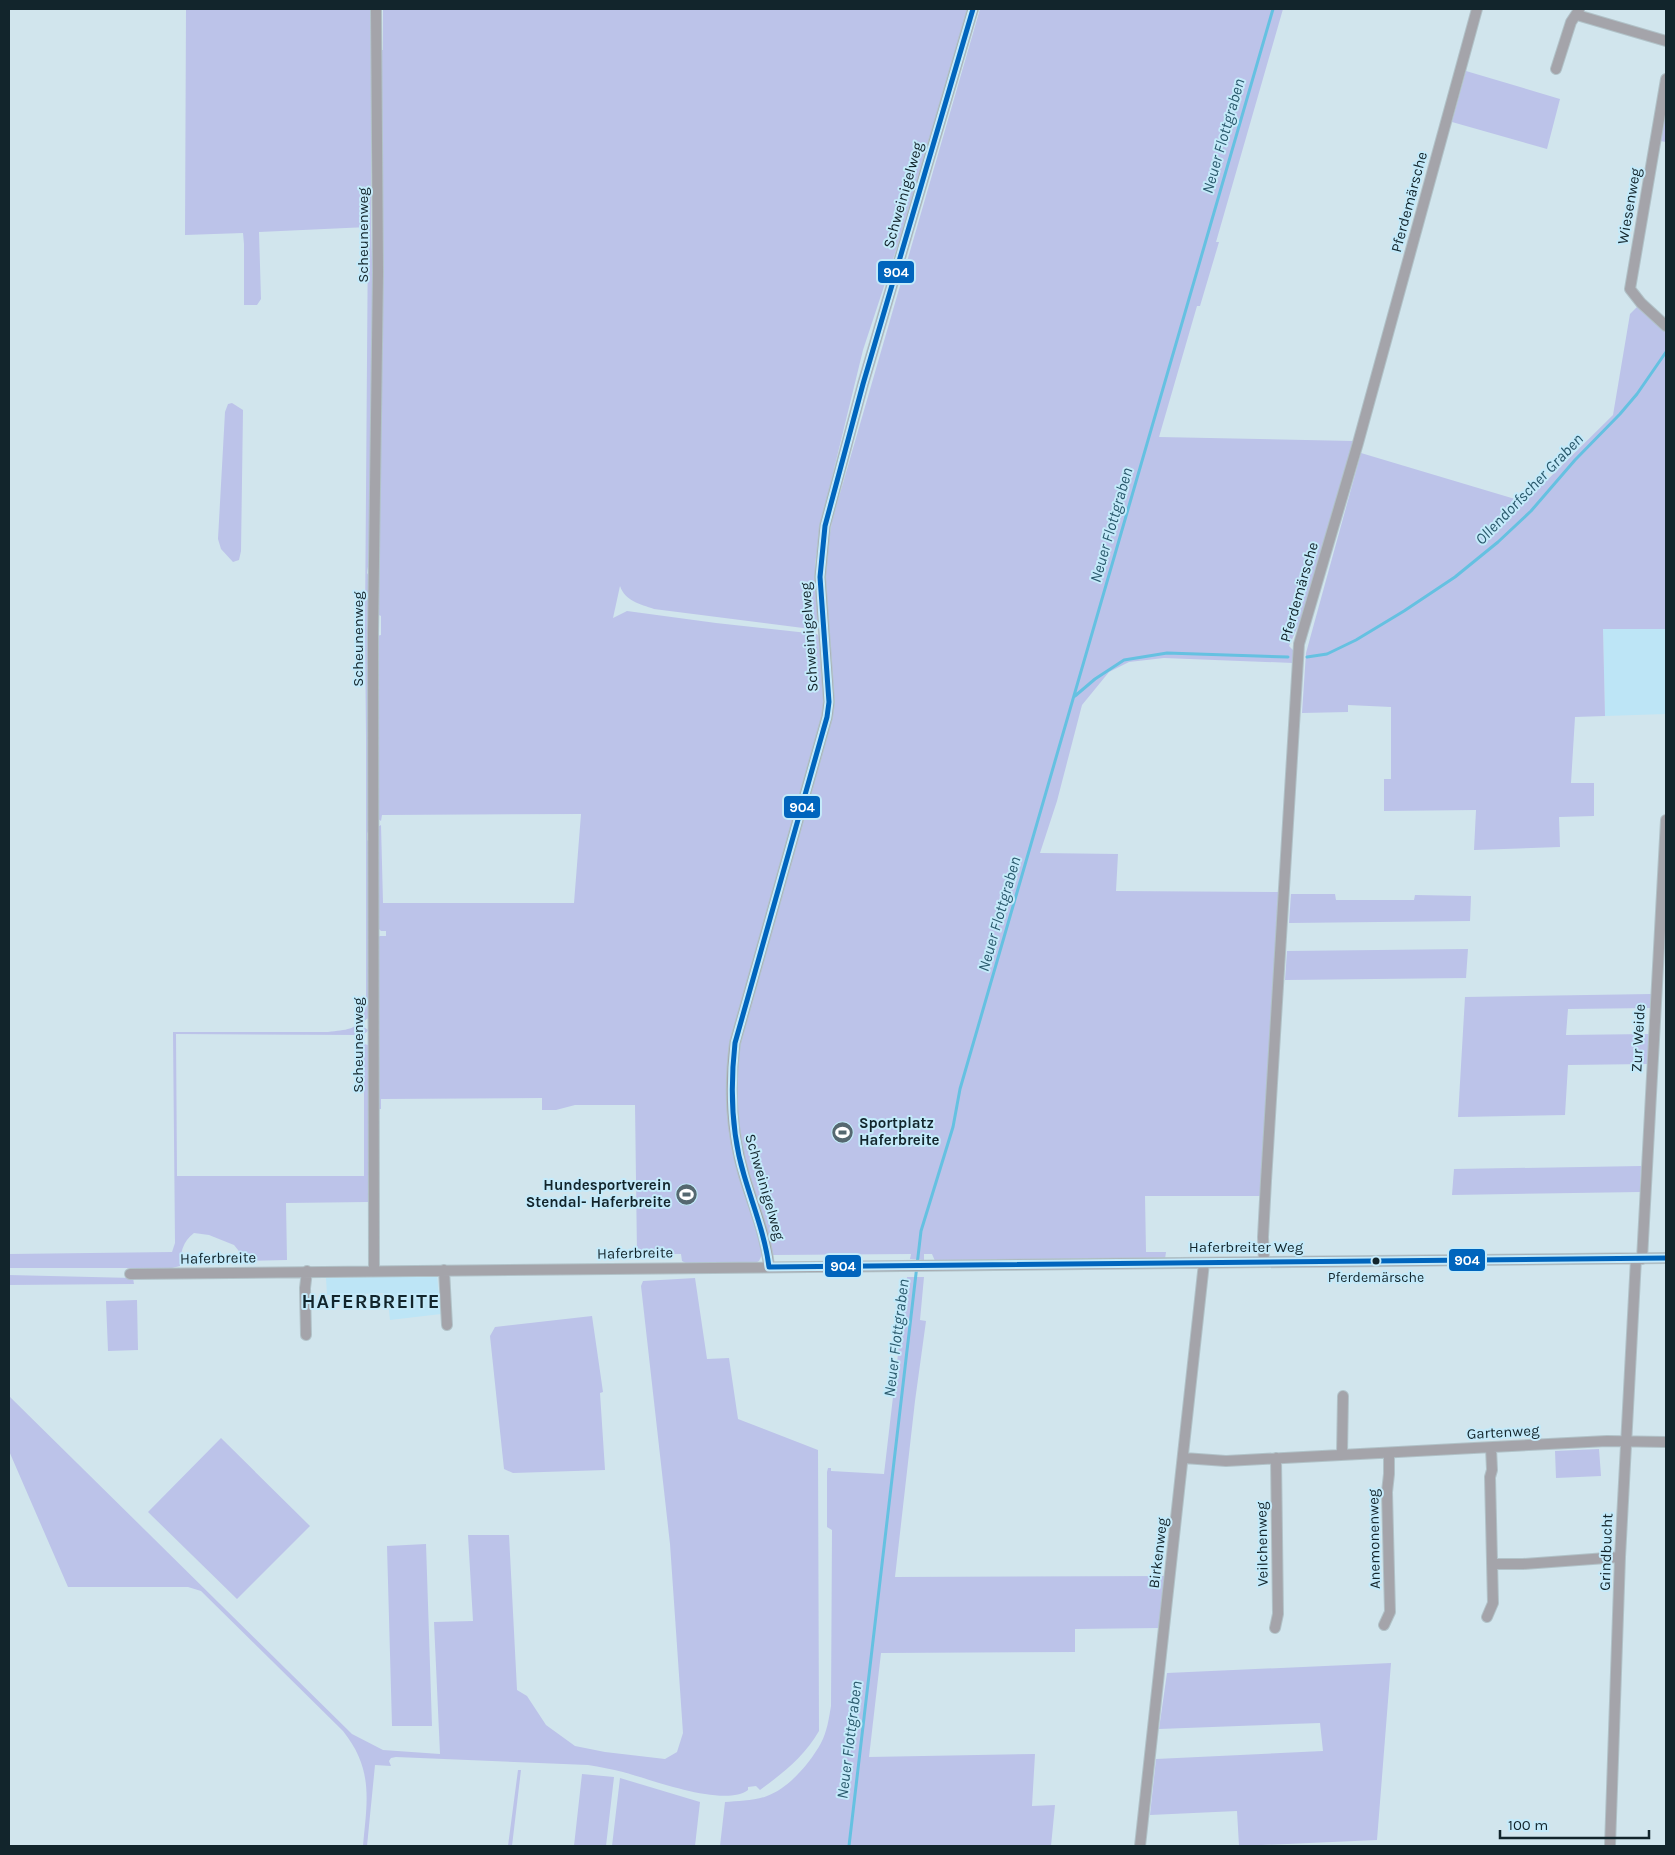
<svg xmlns="http://www.w3.org/2000/svg" width="1675" height="1855" viewBox="0 0 1675 1855" font-family="Karla,sans-serif">
	<style>
		.built { fill: #bde5f6 }
		.green { fill: #bcc3e9 }
		.lines { fill: none; stroke-linecap: round; stroke-linejoin: round }
		.stream { stroke: #65c1e1; stroke-width: 3 }
		.minor-casing { stroke: #b1c2c8; stroke-width: 12 }
		.minor { stroke: #a4a4aa; stroke-width: 10 }
		.bus-1-casing { stroke: #c4eafa; stroke-width: 9 }
		.bus-1 { stroke: #0065bd; stroke-width: 5 }
		.bus-dot { fill: #12252c; stroke: #c4eafa; stroke-width: 2 }
		.labels { text-anchor: middle; dominant-baseline: central; stroke-width: 4; stroke-linejoin: round; paint-order: stroke }
		.bus-label { font-size: 14px; fill: #12252c; stroke: #c4eafa }
		.street-label { font-size: 15px; fill: #12252c; stroke: #c4eafa }
		.poi-label { font-size: 15px; font-weight: bold; fill: #12252c; stroke: #c4eafa; text-anchor: start }
		.water-label { font-size: 16px; font-style: italic; fill: #2a5a6d; stroke: #c4eafa }
		.district-label { font-size: 20px; font-weight: bold; letter-spacing: 1px; fill: #12252c; stroke: #c4eafa }
		.line-badge { stroke: #c4eafa; stroke-width: 2 }
		.badge-label { font-size: 14px; text-anchor: middle; font-weight: bold; fill: #fff }
	</style>
	<rect width="100%" height="100%" fill="#d1e5ed"/>
	<path class="built" d="M1603,629H1666V714L1605,716Z
		M437,1275L441,1314L390,1320L387,1293L327,1295L326,1278Z"/>
	<path class="green" d="M186,9H371V227L372,260L374,270L369,560L367,573L369,576V831L367,833V840L369,842V1002L368,1018L364,1021V1027L368,1030L367,1032L361,1035L176,1034L177,1176H364V1081L359,1080L361,1043L368,1045L369,1047L370,1158L368,1202L286,1203L287,1260L247,1261L234,1245L209,1235L194,1233C183,1241 180,1253 180,1266L172,1268H9V1254L172,1252L175,1243L173,1032H328C350,1029 360,1031 366,1006V737L365,627L368,227L259,232L261,299L257,305H244V244L243,233L185,235Z
		M383,9H968L899,241L863,350L825,506L815,563L818,627L811,629L654,609C640,604 625,601 620,586L613,618L627,611L716,623L817,634L820,638L826,704L757,957L729,1097L760,1235L763,1253L759,1261L753,1264H688L682,1261L681,1254H637L635,1105H575L556,1110H542V1098L381,1099V1109H377V938L380,936H386V931H381L377,927L376,828L381,825L383,903H574L581,814L382,815L381,821L377,818V636L381,635V616L377,614L380,50H383Z
		M980,9H1283L1216,242H1219L1200,306H1197L1159,437L1353,441L1304,613L1289,646L1294,651L1293,663L1164,658L1129,662L1109,672L1082,705L1057,801L1040,853L1118,854L1116,891L1279,892L1260,1196H1145L1146,1252H1166L1165,1259L935,1261L932,1254H924V1260L910,1259L911,1254L773,1255L745,1161L736,1125V1050L829,722L824,569L832,521Z
		M1466,71L1560,99L1547,149L1452,122Z
		M1666,105V142L1660,141Z
		M1638,306L1642,308L1666,331V629H1603L1605,716L1575,717L1571,783H1594V816L1559,817L1560,847L1474,850L1476,810L1384,811V779H1391V707L1348,705V712L1302,713L1306,653L1361,453L1525,502L1613,415L1630,314Z
		M232,403L243,410L241,551L239,560L233,562L221,549L218,539L225,412L228,404Z
		M1291,894H1335L1336,900H1414L1415,895L1471,896L1470,921L1289,923Z
		M1468,949L1466,978L1285,980L1287,951Z
		M1651,994V1008L1568,1009L1566,1035L1649,1034L1647,1064L1568,1065L1565,1115L1458,1117L1465,997Z
		M1641,1166L1640,1192L1452,1195L1454,1169Z
		M9,1275L133,1278L134,1284L9,1285Z
		M907,1277H924L920,1320L926,1321L915,1401L895,1577L1165,1576L1159,1628L1075,1629V1652L881,1653L869,1757L1035,1754L1032,1806L1055,1805L1051,1846H720L725,1802C738,1801 754,1801 767,1796C789,1788 810,1763 821,1743C827,1732 829,1718 831,1706L832,1530L827,1527V1472L828,1468H831V1471L884,1474Z
		M695,1278L707,1359L729,1358L738,1419L818,1450L819,1731C804,1757 783,1773 760,1790L756,1786L748,1787V1790C724,1808 650,1779 623,1772C612,1769 600,1767 588,1765L396,1757L391,1758L389,1761L391,1766L375,1765L367,1846H363C367,1801 374,1770 343,1731L201,1591L188,1587H68L9,1451V1396L352,1734L383,1750L440,1754L434,1622L473,1621L468,1535H509L517,1690L527,1696L546,1725L575,1746L605,1752L665,1759L677,1752L683,1733L670,1544L641,1286L643,1281Z
		M137,1300L138,1350L108,1351L106,1301Z
		M592,1316L603,1392L600,1393L605,1470L513,1473L504,1469L490,1336L495,1327Z
		M221,1438L310,1526L237,1599L148,1512Z
		M1599,1449L1601,1476L1556,1478L1555,1451Z
		M426,1544L432,1726H392L387,1546Z
		M1391,1663L1377,1840L1239,1846L1237,1811L1150,1815L1156,1759L1323,1751L1320,1723L1159,1729L1167,1673Z
		M518,1770H521L512,1846H508Z
		M582,1774L614,1777L606,1846H574Z
		M620,1778L700,1802L695,1846H612Z"/>
	<g class="lines">
		<path class="stream" d="M1307,657L1327,654L1356,640L1404,611L1455,577L1498,542L1531,511L1575,460L1620,414L1637,394L1666,352
			M1075,696L1095,679L1124,660L1167,653L1288,657
			M849,1846L921,1231L953,1127L960,1089L1273,9"/>
		<defs>
			<path id="minor" d="M1577,15L1666,41
				M1556,69L1571,22L1579,10
				M1666,79L1630,289L1641,303L1666,326
				M1642,1259L1666,820
				M1264,1262L1263,1237L1266,1181L1299,644L1358,443L1477,9
				M769,1267C766,1235 753,1205 744,1175C731,1130 729,1089 735,1043L827,717L829,702L820,577L825,526L863,384L973,9
				M374,1270L373,633L378,272L376,9
				M444,1270L447,1325
				M130,1274L1666,1258
				M306,1335L305,1288L307,1271
				M1342,1455L1343,1396
				M1184,1458L1226,1461L1607,1441L1666,1442
				M1492,1564H1523L1620,1557
				M1487,1617L1493,1603L1490,1477L1492,1470L1491,1448
				M1384,1625L1390,1612L1387,1492L1389,1474V1453
				M1275,1628L1278,1614L1276,1458
				M1140,1846L1204,1263
				M1610,1846L1620,1557L1636,1259"/>
		</defs>
		<use href="#minor" class="minor-casing"/>
		<use href="#minor" class="minor"/>
		<defs>
			<path id="bus-1" d="M973,9L863,384L825,526L820,577L829,702L827,717L735,1043C730,1088 731,1132 744,1175C753,1206 765,1235 769,1267L1666,1258"/>
		</defs>
		<use href="#bus-1" class="bus-1-casing"/>
		<use href="#bus-1" class="bus-1"/>
	</g>
	<defs>
		<symbol id="stadium-disc" viewBox="-11 -11 22 22"><circle r="9.5" fill="#556870" stroke="#c4eafa"/><path d="M0-5a6.5 5 0 1 0 0 10a6.5 5 0 1 0 0-10ZM-3.5-1.8h7v3.6h-7Z" fill="#fff"/></symbol>
	</defs>
	<g fill-rule="evenodd">
		<use href="#stadium-disc" x="830" y="1120" width="25" height="25"/>
		<use href="#stadium-disc" x="674" y="1182" width="25" height="25"/>
	</g>
	<circle class="bus-dot" cx="1376" cy="1261" r="4.5"/>
	<g class="labels">
		<g class="bus-label">
			<text x="1376" y="1277">Pferdemärsche</text>
		</g>
		<g class="street-label">
			<text transform="translate(903 195) rotate(-74)">Schweinigelweg</text>
			<text transform="translate(1409 202) rotate(-75)">Pferdemärsche</text>
			<text transform="translate(1629 206) rotate(-80)">Wiesenweg</text>
			<text transform="translate(363 235) rotate(-90)">Scheunenweg</text>
			<text transform="translate(1299 592) rotate(-74)">Pferdemärsche</text>
			<text transform="translate(809 637) rotate(-94)">Schweinigelweg</text>
			<text transform="translate(358 639) rotate(-90)">Scheunenweg</text>
			<text transform="translate(1638 1038) rotate(-87)">Zur Weide</text>
			<text transform="translate(358 1045) rotate(-90)">Scheunenweg</text>
			<text transform="translate(765 1187) rotate(74)">Schweinigelweg</text>
			<text x="1246" y="1247">Haferbreiter Weg</text>
			<text transform="translate(635 1253) rotate(-1)">Haferbreite</text>
			<text transform="translate(218 1258) rotate(-1)">Haferbreite</text>
			<text transform="translate(1503 1432) rotate(-3)">Gartenweg</text>
			<text transform="translate(1374 1539) rotate(-91)">Anemonenweg</text>
			<text transform="translate(1262 1544) rotate(-91)">Veilchenweg</text>
			<text transform="translate(1606 1552) rotate(-88)">Grindbucht</text>
			<text transform="translate(1158 1553) rotate(-83)">Birkenweg</text>
		</g>
		<g class="poi-label">
			<text x="859" y="1123">Sportplatz<tspan x="859" dy="17">Haferbreite</tspan></text>
			<text x="671" y="1185" text-anchor="end">Hundesportverein<tspan x="671" dy="17">Stendal- Haferbreite</tspan></text>
		</g>
		<g class="water-label">
			<text transform="translate(1223 136) rotate(-74)">Neuer Flottgraben</text>
			<text transform="translate(1529 489) rotate(-46)">Ollendorfscher Graben</text>
			<text transform="translate(1111 525) rotate(-74)">Neuer Flottgraben</text>
			<text transform="translate(999 914) rotate(-74)">Neuer Flottgraben</text>
			<text transform="translate(896 1338) rotate(-83)">Neuer Flottgraben</text>
			<text transform="translate(849 1740) rotate(-83)">Neuer Flottgraben</text>
		</g>
		<g class="district-label">
			<text x="371" y="1301">HAFERBREITE</text>
		</g>
	</g>
	<g class="line-badge">
		<rect x="877" y="260" width="38" height="24" rx="5" fill="#0065bd"/>
		<rect x="783" y="795" width="38" height="24" rx="5" fill="#0065bd"/>
		<rect x="1448" y="1248" width="38" height="24" rx="5" fill="#0065bd"/>
		<rect x="824" y="1254" width="38" height="24" rx="5" fill="#0065bd"/>
	</g>
	<g class="badge-label">
		<text x="896" y="277">904</text>
		<text x="802" y="812">904</text>
		<text x="1467" y="1265">904</text>
		<text x="843" y="1271">904</text>
	</g>
	<rect width="1675" height="1855" fill="none" stroke="#12252c" stroke-width="20"/>
	<path d="M1500 1830v8h149v-8" fill="none" stroke="#12252c" stroke-width="2.5"/>
	<text x="1508" y="1830" font-size="15" fill="#12252c" stroke="#c4eafa" stroke-width="4" paint-order="stroke">100 m</text>
</svg>
